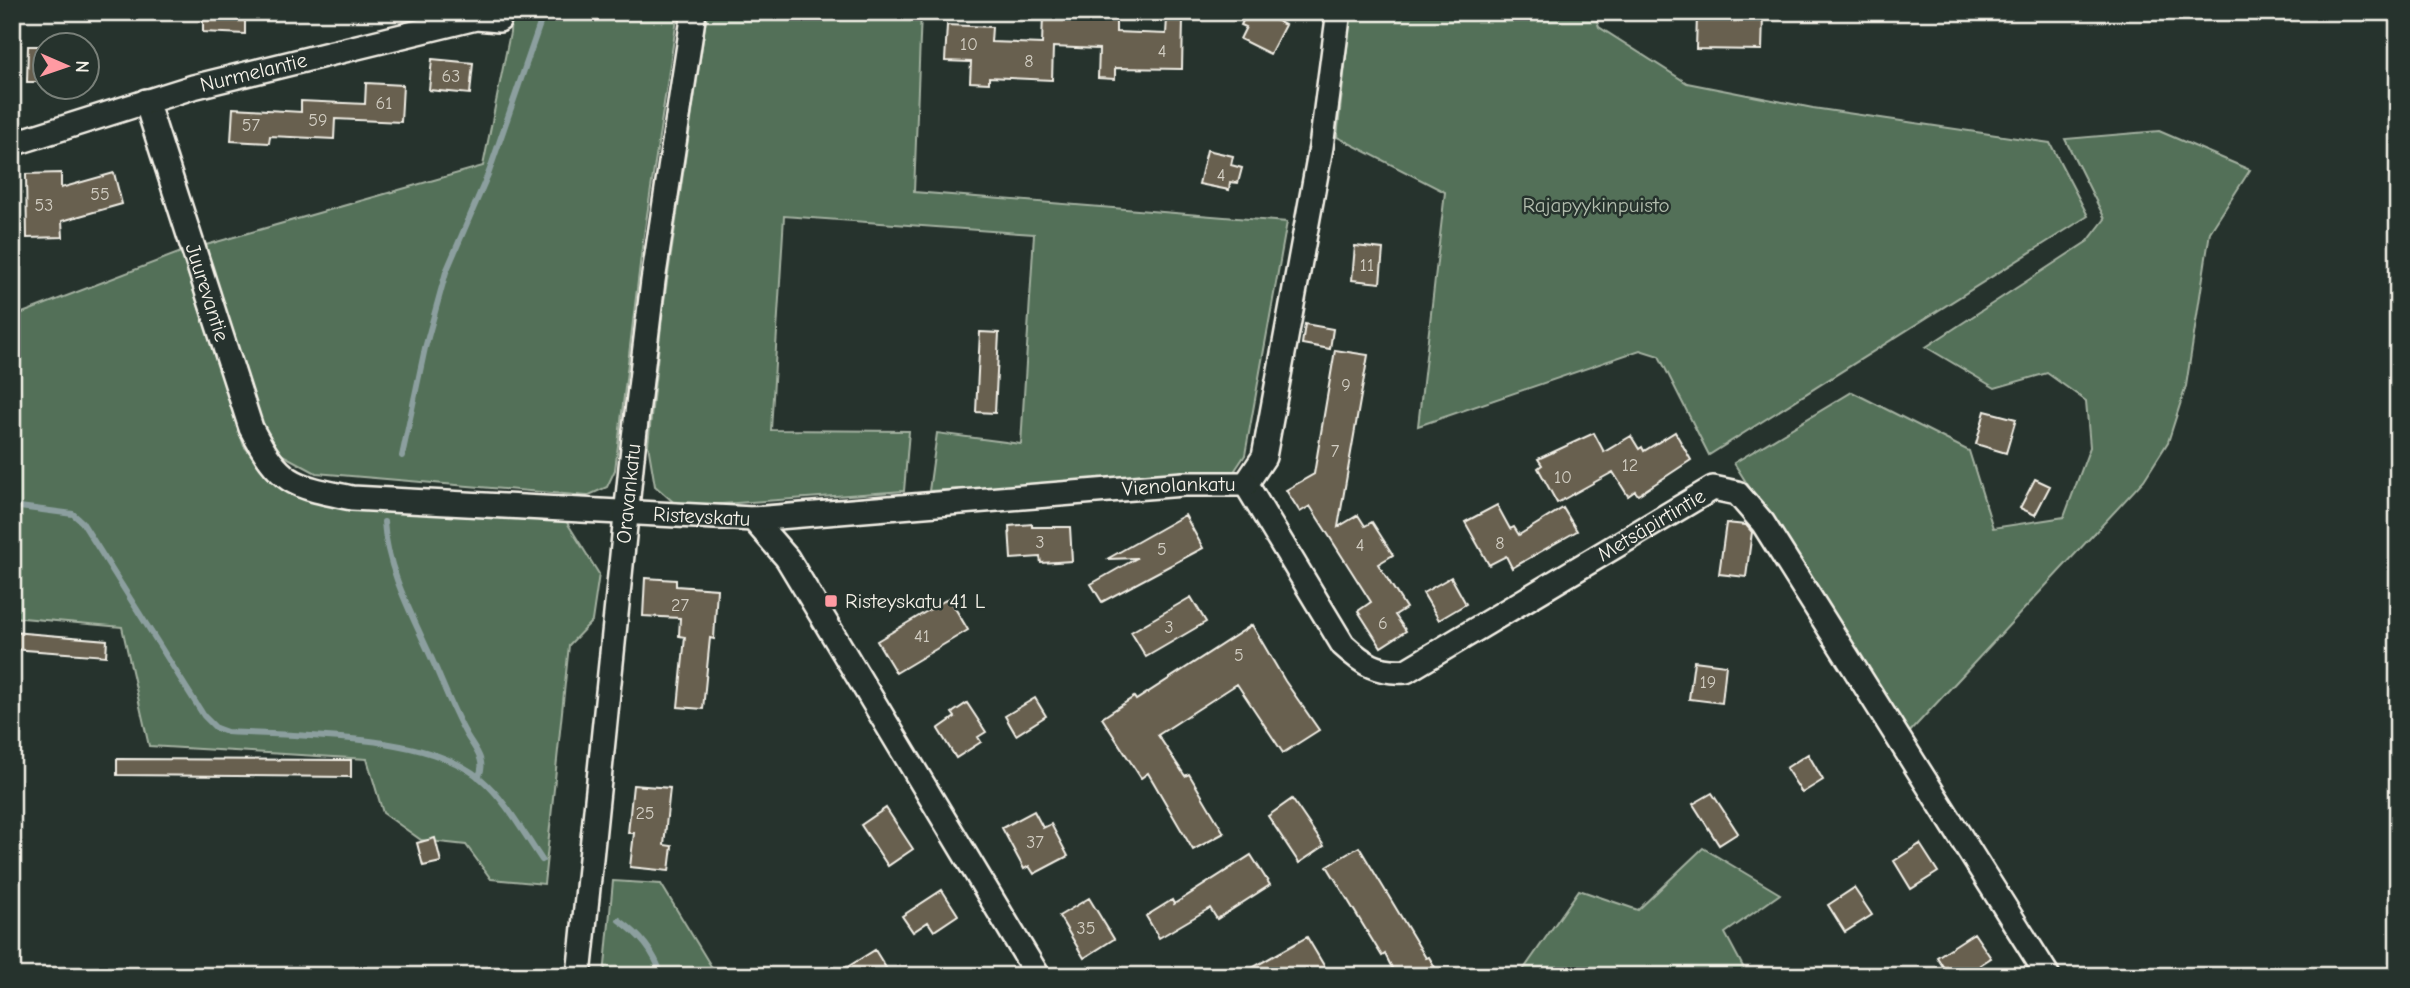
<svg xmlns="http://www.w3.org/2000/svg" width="2410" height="988" viewBox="0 0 2410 988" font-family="'Comic Neue',sans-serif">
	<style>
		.green { fill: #527058; stroke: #a3b0a0; stroke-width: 2 }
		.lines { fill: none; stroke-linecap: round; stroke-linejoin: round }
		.stream { stroke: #8c9f9f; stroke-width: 6 }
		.building { fill: #676050; stroke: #f4f1e8; stroke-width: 2 }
		.minor-casing { stroke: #f4f1e8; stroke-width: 28 }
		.minor { stroke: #26332d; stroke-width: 23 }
		.poi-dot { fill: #ff9aa2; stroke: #26332d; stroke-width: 2.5 }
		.labels { text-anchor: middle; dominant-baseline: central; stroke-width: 5; stroke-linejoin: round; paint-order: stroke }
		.number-label { font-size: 18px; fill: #d1cdc2 }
		.street-label { font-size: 21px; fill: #f4f1e8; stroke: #26332d }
		.park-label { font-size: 21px; fill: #b3bdae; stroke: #26332d }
		.poi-label { font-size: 21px; fill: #f4f1e8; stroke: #26332d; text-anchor: start }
	</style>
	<rect width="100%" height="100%" fill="#26332d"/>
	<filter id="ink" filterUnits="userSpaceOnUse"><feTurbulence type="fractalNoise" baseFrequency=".0143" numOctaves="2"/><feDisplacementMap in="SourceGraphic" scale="14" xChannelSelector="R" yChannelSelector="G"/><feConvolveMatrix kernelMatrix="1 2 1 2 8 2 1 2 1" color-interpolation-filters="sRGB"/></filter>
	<g filter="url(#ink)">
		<path class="green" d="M511,12H678L642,248L615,470L607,487L587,496L316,473L277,452L262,424L199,247L483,166L510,33Z
			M707,12H921L914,192L1287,222L1245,455L1233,473L929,491L937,433L1021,444L1034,234L784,216L771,430L909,431L904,491L679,507L655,486L648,445L663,308Z
			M1351,12H1594L1599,27L1687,83L1813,108L2050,143L2088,216L1709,455L1659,356L1640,350L1418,426L1445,192L1337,137Z
			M2159,131L2250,170L2210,232L2186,386L2168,442L2144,480L1906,736L1734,463L1852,392L1969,451L1993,528L2064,517L2090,447L2086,401L2047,373L1995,388L1926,347L2088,241L2105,219L2065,139Z
			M181,252L244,446L277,486L348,510L566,521L599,574L592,621L569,645L544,884L491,879L466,845L421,840L383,813L367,759L149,746L122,627L12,617V317Z
			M1703,848L1780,894L1725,933L1748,976H1519L1579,890L1638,910Z
			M613,881L661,884L717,976H604Z"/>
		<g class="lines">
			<path class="stream" d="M402,456L425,348L446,272L489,172L544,12
				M12,506L73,514L82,522L204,716L216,728L227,732C299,737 425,732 481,779C505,799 524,834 542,860
				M384,522C387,569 411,613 430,655C442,681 452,709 466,734C474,748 488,762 478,777
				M619,920C640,935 654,951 662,976"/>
		</g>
		<path class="building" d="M203,12H245V34L203,32Z
			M1247,12H1260L1285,25L1270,54L1240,39L1246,27L1241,25Z
			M1043,15H1116V32L1166,34L1167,18L1183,19L1182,69L1115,68V79L1098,78L1099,49L1053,47L1052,80L989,77V83L970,82L971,62L945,61L947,25L992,27L991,42L1042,44Z
			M1697,15L1763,17L1762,50L1696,49Z
			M28,46H46V82H27Z
			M432,59L473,63L470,94L429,90Z
			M366,83L403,85L401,122L335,119L334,139L270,136L269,143L231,141L233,108L301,112V101L365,104Z
			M1207,150L1233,156L1231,165L1242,168L1238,183L1230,182L1229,190L1199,184Z
			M61,173V188L114,173L122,204L62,221L63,237L27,238L26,174Z
			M1355,246L1383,249L1380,283L1352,280Z
			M1305,324L1333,329L1330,349L1302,344Z
			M980,332L999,333L995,413L976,412Z
			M1335,350L1368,355L1338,527L1358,515L1365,526L1372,522L1393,555L1378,564L1406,608L1395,615L1406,631L1381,647L1358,611L1371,602L1310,506L1300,512L1286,490L1314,474Z
			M1985,411L2016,419L2006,453L1976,444Z
			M1675,432L1691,460L1638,495L1635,491L1628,496L1613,472L1557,503L1538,468L1542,465L1538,459L1594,433L1604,452L1631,436L1639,449L1642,447L1644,451Z
			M2035,479L2050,486L2035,515L2020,508Z
			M1497,505L1510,529L1514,527L1519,535L1563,508L1577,531L1512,568L1506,556L1489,565L1465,522Z
			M1185,515L1203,548L1102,602L1091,584L1137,558L1107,559Z
			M1726,523L1746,525L1752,532L1746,577L1719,574Z
			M1032,524V527H1070L1072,561L1041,563L1040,557L1011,559L1009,526Z
			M1451,577L1466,604L1439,620L1423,593Z
			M645,578L676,580V586L717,589L714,639L710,638L703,709L678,707L685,637L679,636L680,618L643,616Z
			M1191,597L1206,622L1146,657L1131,632Z
			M949,598L968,630L896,673L877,641Z
			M1252,625L1285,681L1319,730L1283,753L1237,684L1158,735L1185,776L1189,774L1224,833L1193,850L1148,773L1141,778L1102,718L1134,697L1136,700Z
			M12,632L107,640L106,656L12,649Z
			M1694,661L1726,665L1722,703L1689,699Z
			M1035,698L1046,716L1016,735L1005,716Z
			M967,703L986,732L978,737L981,742L956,758L938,729L955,717L952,713Z
			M1808,754L1823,780L1802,793L1786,768Z
			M117,759L351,760V777L117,775Z
			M633,785L670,788L664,845L672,846L669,871L630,867L634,833H628Z
			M1712,793L1738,833L1719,845L1693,804Z
			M1292,799L1324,846L1299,863L1268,816Z
			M886,808L913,849L888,866L861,825Z
			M1034,811L1043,828L1051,824L1068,856L1034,874L1029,866L1024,869L1002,828Z
			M435,838L441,862L423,866L417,843Z
			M1920,844L1938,872L1911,889L1894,861Z
			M1359,847L1426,958L1429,957L1440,976H1396L1385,954L1382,956L1327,866Z
			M1251,855L1270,885L1217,919L1210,908L1159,938L1146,916L1172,900L1174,904Z
			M1854,888L1872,915L1845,932L1828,905Z
			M942,890L958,915L934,931L928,922L913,932L902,916Z
			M1089,898L1114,939L1084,958L1059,916Z
			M1974,933L1991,958L1980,965L1987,976H1949L1937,957Z
			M1307,937L1326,969L1314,976H1238Z
			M875,950L891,976H833Z"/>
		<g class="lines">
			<defs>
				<g id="minor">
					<path id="s1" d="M146,101L251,428C280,484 292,486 352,498L753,519L787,558L1038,976"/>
					<path id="s2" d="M12,144L193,87L476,18L499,20"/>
					<path id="s3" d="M1246,484L1343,645C1364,664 1377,673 1406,671L1713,488L1737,493L1763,523L2048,976"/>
					<path d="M1246,484L1264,457L1321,147L1338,18L1333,12"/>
					<path id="s4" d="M753,519L1183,484H1246"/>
					<path id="s5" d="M579,976L634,438L653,281L694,12"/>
				</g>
			</defs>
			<use href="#minor" class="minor-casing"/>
			<use href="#minor" class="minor"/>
		</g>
	</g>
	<rect class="poi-dot" x="824" y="594" width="14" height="14" rx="3.5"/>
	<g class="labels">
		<g class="number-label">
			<text x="969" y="44">10</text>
			<text x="1162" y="51">4</text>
			<text x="1029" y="61">8</text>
			<text x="451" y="76">63</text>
			<text x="384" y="103">61</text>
			<text x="318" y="120">59</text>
			<text x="251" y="125">57</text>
			<text x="1221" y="175">4</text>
			<text x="100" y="194">55</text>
			<text x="44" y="205">53</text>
			<text x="1367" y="265">11</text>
			<text x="1346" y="385">9</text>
			<text x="1335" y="451">7</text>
			<text x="1630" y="465">12</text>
			<text x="1563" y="477">10</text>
			<text x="1040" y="542">3</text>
			<text x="1500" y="543">8</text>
			<text x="1360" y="545">4</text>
			<text x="1162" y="549">5</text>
			<text x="680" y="605">27</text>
			<text x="1383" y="623">6</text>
			<text x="1169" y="627">3</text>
			<text x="922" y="636">41</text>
			<text x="1239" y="655">5</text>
			<text x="1708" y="682">19</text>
			<text x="645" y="813">25</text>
			<text x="1035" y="842">37</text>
			<text x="1086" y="928">35</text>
		</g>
		<g class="street-label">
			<text stroke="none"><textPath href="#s2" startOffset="252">Nurmelantie</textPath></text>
			<text stroke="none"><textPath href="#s1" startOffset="201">Juurevantie</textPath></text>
			<text stroke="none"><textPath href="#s4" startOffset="427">Vienolankatu</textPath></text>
			<text stroke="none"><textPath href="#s5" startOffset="485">Oravankatu</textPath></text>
			<text stroke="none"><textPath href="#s1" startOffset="824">Risteyskatu</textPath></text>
			<text stroke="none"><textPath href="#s3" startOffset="544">Metsäpirtintie</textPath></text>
		</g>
		<g class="park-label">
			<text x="1596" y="205">Rajapyykinpuisto</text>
		</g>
		<g class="poi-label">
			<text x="845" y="601">Risteyskatu 41 L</text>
		</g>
	</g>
	<rect width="2410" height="988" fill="none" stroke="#26332d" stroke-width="42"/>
	<rect x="21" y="21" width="2368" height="946" fill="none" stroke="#f4f1e8" stroke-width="2.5" filter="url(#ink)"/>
	<g transform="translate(66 66) rotate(92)"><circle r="33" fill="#26332d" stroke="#787f78" stroke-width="2"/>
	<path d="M0-5L12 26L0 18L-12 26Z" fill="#ff9aa2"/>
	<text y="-10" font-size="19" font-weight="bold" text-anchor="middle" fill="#f4f1e8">N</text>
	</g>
</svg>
